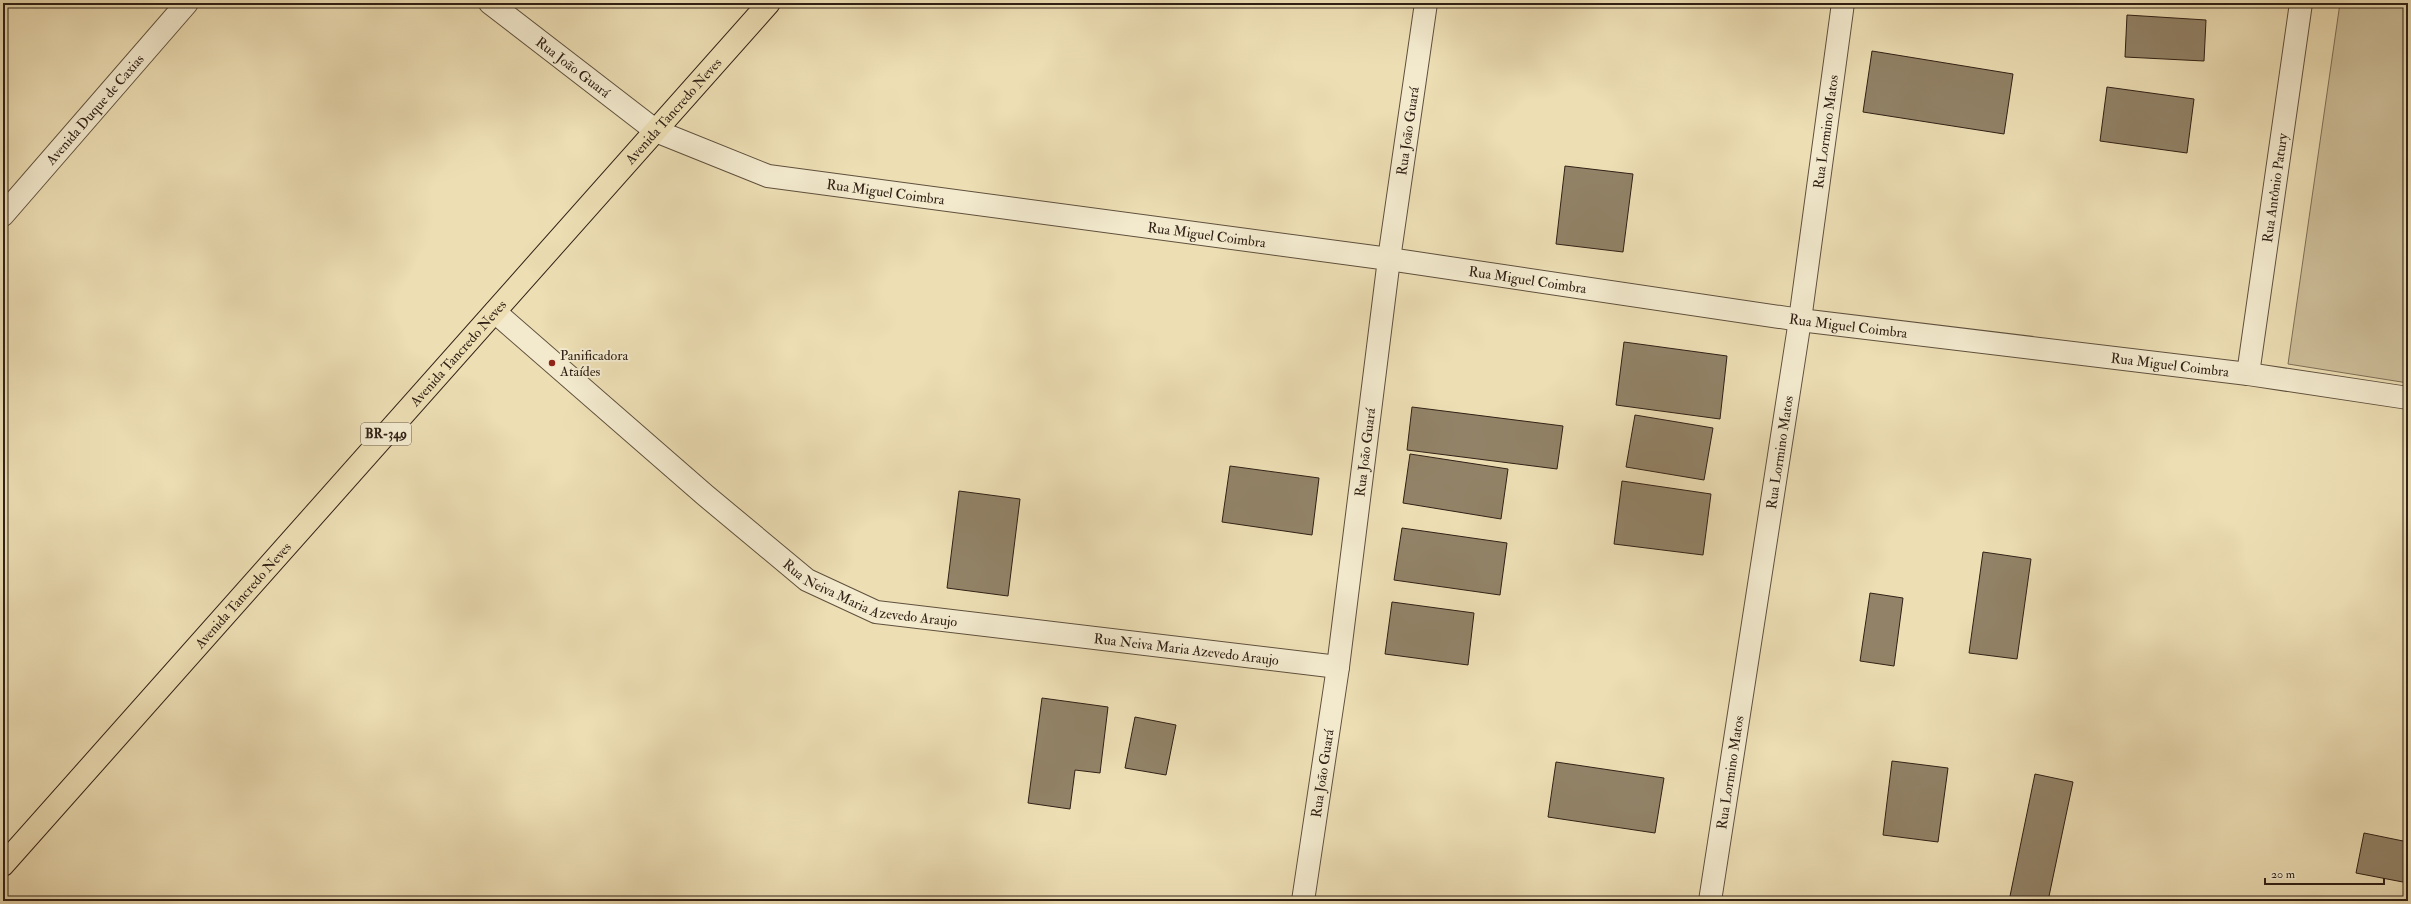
<svg xmlns="http://www.w3.org/2000/svg" width="2411" height="904" viewBox="0 0 2411 904" font-family="'IM FELL Double Pica',serif">
	<style>
		.green { fill: #cdbe99; stroke: #7e6f57 }
		.building { fill: #928368; stroke: #302015 }
		.lines { fill: none; stroke-linecap: round; stroke-linejoin: round }
		.minor-casing { stroke: #5f503d; stroke-width: 24 }
		.major-casing { stroke: #302015; stroke-width: 24 }
		.minor { stroke: #f3eace; stroke-width: 22 }
		.major { stroke: #eddeb4; stroke-width: 22 }
		.poi-dot { fill: #8f2418; stroke: #f3eace; stroke-width: 1.5 }
		.labels { text-anchor: middle; dominant-baseline: central; stroke-width: 4; stroke-linejoin: round; paint-order: stroke }
		.shield { fill: #f3eace; stroke: #6a5d4c; stroke-width: 1 }
		.shield-label { font-size: 13px; font-weight: bold; fill: #302015 }
		.street-label { font-size: 14px; fill: #302015; stroke: #f3eace }
		.poi-label { font-size: 14px; fill: #302015; stroke: #f3eace; text-anchor: start }
	</style>
	<rect width="100%" height="100%" fill="#eddeb4"/>
	<filter id="stains"><feTurbulence type="fractalNoise" baseFrequency=".005" numOctaves="4"/><feColorMatrix values="0 0 0 0 .2 0 0 0 0 .09 0 0 0 0 .02 0 0 0 .5 -.17"/></filter>
	<radialGradient id="worn" r=".72"><stop offset=".6" stop-color="#630" stop-opacity="0"/><stop offset="1" stop-color="#630" stop-opacity=".3"/></radialGradient>
	<path class="green" d="M2340,3H2408V383L2288,364Z"/>
	<path class="building" d="M2127,15L2206,20L2204,61L2125,57Z
		M1872,51L2013,74L2004,134L1863,112Z
		M2107,87L2194,99L2187,153L2100,141Z
		M1565,166L1633,174L1623,252L1556,244Z
		M1624,342L1727,356L1720,419L1616,405Z
		M1412,407L1563,426L1557,469L1407,450Z
		M1635,415L1713,428L1704,480L1626,467Z
		M1410,454L1508,469L1501,519L1403,503Z
		M1230,466L1319,478L1312,535L1222,522Z
		M1622,481L1711,494L1703,555L1614,544Z
		M959,491L1020,499L1008,596L947,588Z
		M1402,528L1507,543L1500,595L1394,580Z
		M1983,552L2031,559L2017,659L1969,653Z
		M1870,593L1903,598L1894,666L1860,661Z
		M1392,602L1474,613L1468,665L1385,654Z
		M1042,698L1108,707L1100,773L1075,770L1070,809L1028,803Z
		M1135,717L1176,725L1166,775L1125,768Z
		M1892,761L1948,768L1938,842L1883,835Z
		M1556,762L1664,778L1655,833L1548,817Z
		M2035,774L2073,782L2048,901H2009Z
		M2364,833L2408,842V883L2356,873Z"/>
	<g class="lines">
		<defs>
			<g id="minor">
				<path id="s1" d="M490,3L656,131L768,176L1389,259L1800,320L2248,374L2408,398"/>
				<path id="s2" d="M3,215L187,3"/>
				<path id="s3" d="M495,312L705,495L807,580L876,612L1338,667"/>
				<path id="s4" d="M2248,374L2301,3"/>
				<path id="s5" d="M1303,901L1338,667L1389,259L1426,3"/>
				<path id="s6" d="M1710,901L1800,320L1843,3"/>
			</g>
			<g id="major">
				<path id="s7" d="M3,865L769,3"/>
			</g>
		</defs>
		<use href="#minor" class="minor-casing"/>
		<use href="#major" class="major-casing"/>
		<use href="#minor" class="minor"/>
		<use href="#major" class="major"/>
	</g>
	<circle class="poi-dot" cx="552" cy="363" r="4"/>
	<g class="labels">
		<rect class="shield" x="361" y="423" width="50" height="22" rx="3"/>
		<g class="shield-label">
			<text x="386" y="434">BR-349</text>
		</g>
		<g class="street-label">
			<text stroke="none"><textPath href="#s1" startOffset="105">Rua João Guará</textPath></text>
			<text stroke="none"><textPath href="#s2" startOffset="140">Avenida Duque de Caxias</textPath></text>
			<text stroke="none"><textPath href="#s7" startOffset="1009">Avenida Tancredo Neves</textPath></text>
			<text stroke="none"><textPath href="#s5" startOffset="777">Rua João Guará</textPath></text>
			<text stroke="none"><textPath href="#s6" startOffset="778">Rua Lormino Matos</textPath></text>
			<text stroke="none"><textPath href="#s4" startOffset="188">Rua Antônio Patury</textPath></text>
			<text stroke="none"><textPath href="#s1" startOffset="449">Rua Miguel Coimbra</textPath></text>
			<text stroke="none"><textPath href="#s1" startOffset="773">Rua Miguel Coimbra</textPath></text>
			<text stroke="none"><textPath href="#s1" startOffset="1097">Rua Miguel Coimbra</textPath></text>
			<text stroke="none"><textPath href="#s1" startOffset="1421">Rua Miguel Coimbra</textPath></text>
			<text stroke="none"><textPath href="#s7" startOffset="685">Avenida Tancredo Neves</textPath></text>
			<text stroke="none"><textPath href="#s1" startOffset="1745">Rua Miguel Coimbra</textPath></text>
			<text stroke="none"><textPath href="#s5" startOffset="453">Rua João Guará</textPath></text>
			<text stroke="none"><textPath href="#s6" startOffset="454">Rua Lormino Matos</textPath></text>
			<text stroke="none"><textPath href="#s3" startOffset="476">Rua Neiva Maria Azevedo Araujo</textPath></text>
			<text stroke="none"><textPath href="#s7" startOffset="361">Avenida Tancredo Neves</textPath></text>
			<text stroke="none"><textPath href="#s3" startOffset="800">Rua Neiva Maria Azevedo Araujo</textPath></text>
			<text stroke="none"><textPath href="#s5" startOffset="129">Rua João Guará</textPath></text>
			<text stroke="none"><textPath href="#s6" startOffset="130">Rua Lormino Matos</textPath></text>
		</g>
		<g class="poi-label">
			<text x="560" y="355">Panificadora<tspan x="560" dy="16">Ataídes</tspan></text>
		</g>
	</g>
	<rect width="2411" height="904" fill="none" stroke="#eddeb4" stroke-width="16"/>
	<rect x="4" y="4" width="2403" height="896" fill="none" stroke="#302015" stroke-width="2"/>
	<rect x="8" y="8" width="2395" height="888" fill="none" stroke="#302015"/>
	<path d="M2265 878v6h119v-6" fill="none" stroke="#302015" stroke-width="2"/>
	<text x="2271" y="878" font-size="12" fill="#302015" stroke="#f3eace" stroke-width="3" paint-order="stroke">20 m</text>
	<rect width="100%" height="100%" filter="url(#stains)"/>
	<rect width="100%" height="100%" fill="url(#worn)"/>
</svg>
